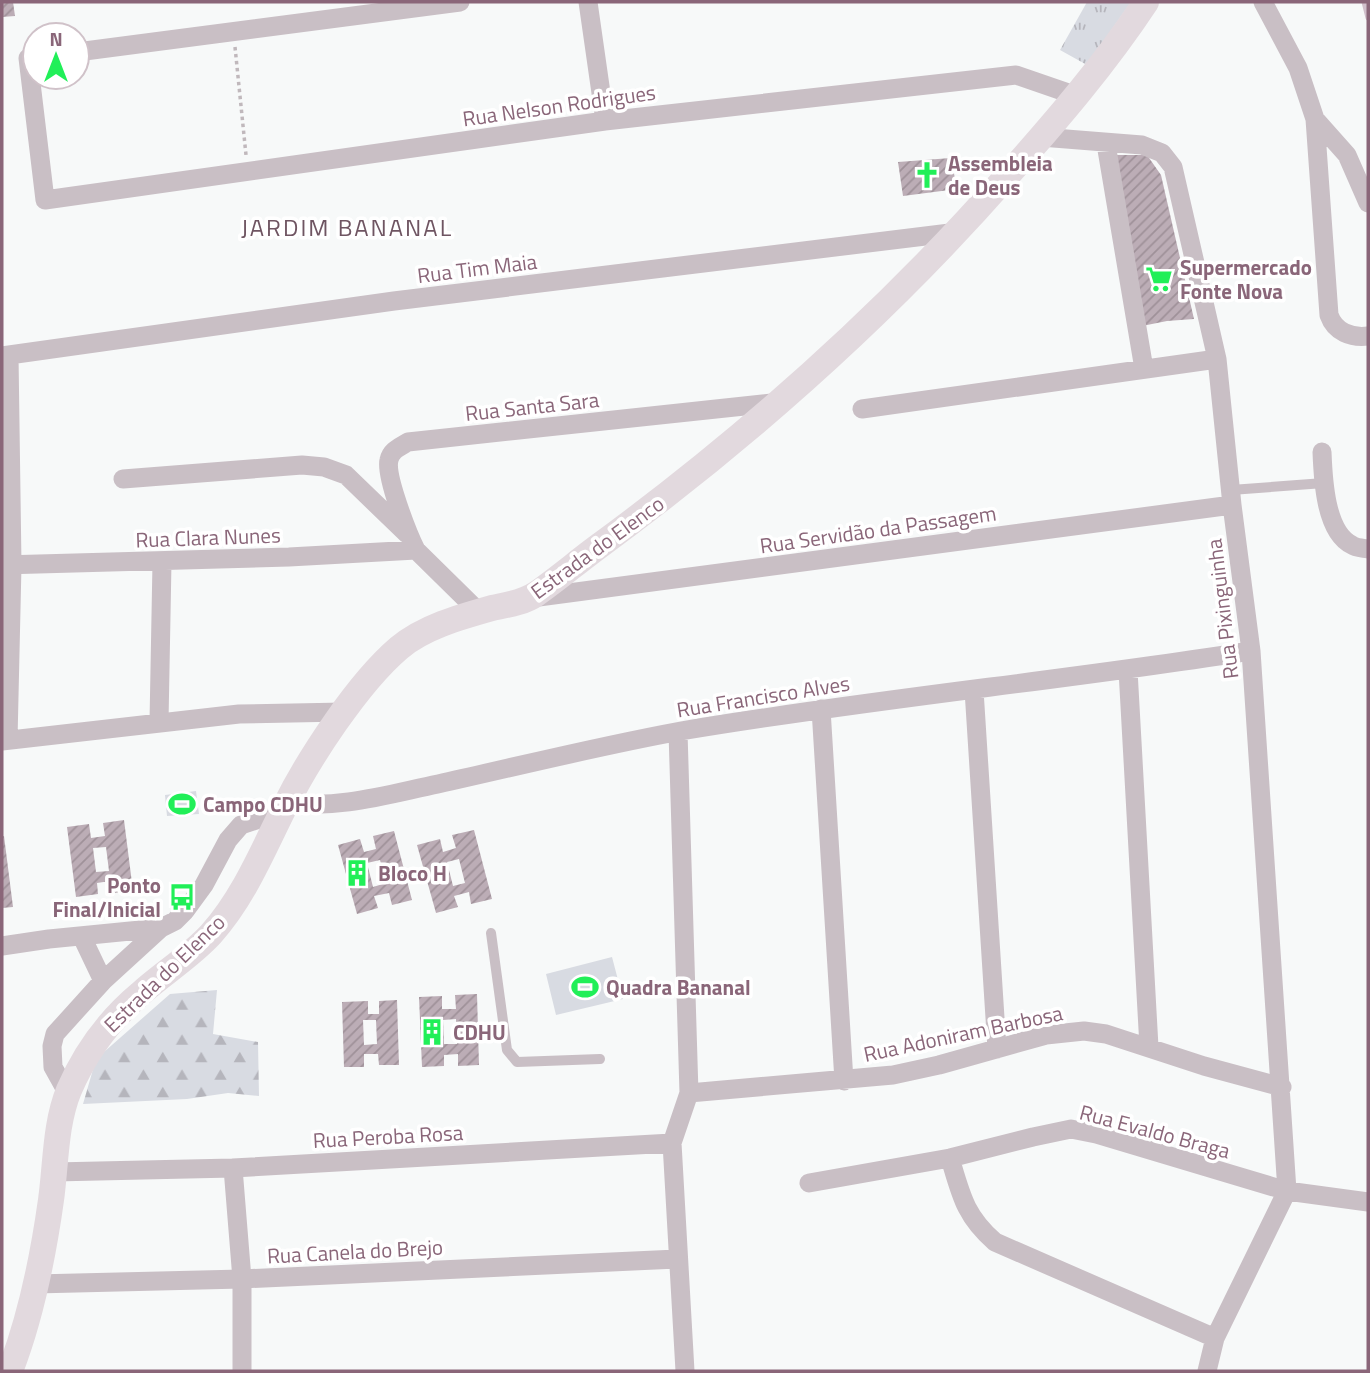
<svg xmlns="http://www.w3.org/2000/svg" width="1370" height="1373" viewBox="0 0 1370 1373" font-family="'Titillium Web',sans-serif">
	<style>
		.green { fill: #d8dbe2 }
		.forest { fill: url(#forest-firs) }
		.park { fill: url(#park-tufts) }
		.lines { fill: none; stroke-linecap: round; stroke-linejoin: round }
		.stream { stroke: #d0bfcb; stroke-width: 5 }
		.building { fill: url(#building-hatch); fill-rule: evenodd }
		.path { stroke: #c0b8bc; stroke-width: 3.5; stroke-dasharray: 3.5 3.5; stroke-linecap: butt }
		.lane { stroke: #c9bfc5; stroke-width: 10 }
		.street { stroke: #c9bfc5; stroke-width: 19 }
		.secondary { stroke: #e2d9de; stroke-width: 26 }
		.labels { text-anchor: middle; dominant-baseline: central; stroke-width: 7; stroke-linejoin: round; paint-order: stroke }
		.street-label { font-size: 21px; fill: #8a6679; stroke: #fff }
		.poi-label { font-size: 21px; font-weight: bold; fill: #8a6679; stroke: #fff; text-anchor: start }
		.quarter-label { font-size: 24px; letter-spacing: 2px; fill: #6f5562; stroke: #fff }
	</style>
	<defs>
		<pattern id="forest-firs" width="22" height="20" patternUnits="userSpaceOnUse" patternTransform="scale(1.75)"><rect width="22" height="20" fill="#d8dbe2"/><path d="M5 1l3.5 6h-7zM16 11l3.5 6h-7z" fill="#b5b5bc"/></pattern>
		<pattern id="park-tufts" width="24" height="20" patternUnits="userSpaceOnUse" patternTransform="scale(1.75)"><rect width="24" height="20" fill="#d8dbe2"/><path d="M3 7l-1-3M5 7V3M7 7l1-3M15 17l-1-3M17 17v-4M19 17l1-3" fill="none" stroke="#b5b5bc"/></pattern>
		<pattern id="building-hatch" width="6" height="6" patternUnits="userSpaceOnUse" patternTransform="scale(1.75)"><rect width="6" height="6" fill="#bcadb6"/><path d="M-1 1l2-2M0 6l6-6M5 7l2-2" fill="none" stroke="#9f9199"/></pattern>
	</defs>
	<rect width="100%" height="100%" fill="#f7f9f9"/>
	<path class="green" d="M196,791L199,814L167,816L165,795Z
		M612,957L623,999L556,1015L546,974Z"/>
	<path class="forest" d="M217,990L213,1034L258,1042L259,1096L228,1093L187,1099L83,1104L96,1059L170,994Z"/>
	<path class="park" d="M1087,2H1131L1087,65L1060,50Z"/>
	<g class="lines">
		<path class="stream" d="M1364,2L1368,18"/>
	</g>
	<path class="building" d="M2,2H13L15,16L2,17Z
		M1113,155H1147L1161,175L1194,319L1167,321L1142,326Z
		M951,158L957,189L903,196L898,162Z
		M124,820L133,891L112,893L110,881L97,883L98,894L76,897L67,827L89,824L91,838L105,836L103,823ZM106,847L109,871L96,872L93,848Z
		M474,830L492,899L471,904L469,892L454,896L458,907L436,913L417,845L440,839L443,852L456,848L452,835ZM459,859L465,883L453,886L447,862Z
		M394,831L412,900L392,905L389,893L374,896L378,908L357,914L338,845L360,839L364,852L376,849L373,836ZM380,860L386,883L373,887L367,863Z
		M4,836L13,907L2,908V837Z
		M477,994L479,1065L458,1066V1054L444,1055V1066L422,1067L419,997L442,996V1009H456L455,995ZM456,1019L457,1044H444L443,1020Z
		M397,1000L399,1065H379L378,1054H364V1067H344L342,1002L368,1001V1014H379V1001ZM363,1020H376L377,1044L364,1045Z"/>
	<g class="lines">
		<path class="path" d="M235,47L246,155"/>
		<path class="lane" d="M1231,490L1324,483
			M491,933L507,1050L517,1062L600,1059"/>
		<path class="street" d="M588,2L605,121
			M1263,2L1298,68L1315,119L1347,155L1368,203
			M77,52L460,2
			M35,57L28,58L45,200L605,121L1016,75L1077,96
			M1315,119L1329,315C1335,332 1351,338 1368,336
			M1041,137L1142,145L1162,153L1173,167L1217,359L1232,505L1251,651L1287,1191L1215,1338L1207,1371
			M1106,144L1144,369
			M2,356L394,301L958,232
			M862,409L1217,359
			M1322,452C1323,478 1325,532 1352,545C1356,548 1363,548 1368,549
			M123,479L302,465L324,467L346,475L407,534
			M2,565L289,557L416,550
			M531,598L1232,505
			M479,612L416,550C408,534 385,476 389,460C391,450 400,447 408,442L781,402
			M1128,670L1149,1047
			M974,690L997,1049
			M821,709L844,1081
			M159,722L162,562
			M8,740L12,565L9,355
			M2,741L239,714L344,712
			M287,802C337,810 389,794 438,784C519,766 599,746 681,731C870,699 1061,681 1251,651
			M82,937L103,981
			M2,946L49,939L161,928
			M689,1093L893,1075L939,1065L1046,1035L1084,1031L1106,1034L1204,1066L1282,1087
			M68,1094L53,1067L52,1046L55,1034L103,981L161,928L175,921L185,911L204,885L228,840L241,825L283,811
			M672,1143L685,1371
			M950,1158C961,1195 965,1216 995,1242L1215,1338
			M233,1168L242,1279V1371
			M54,1172L233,1168L672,1143L689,1093L678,732
			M809,1183L950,1158L1033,1137L1071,1129L1096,1134L1287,1191L1368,1202
			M35,1284L242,1279L677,1259"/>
		<path class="secondary" d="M10,1371C31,1317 43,1257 51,1200C56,1164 55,1124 69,1090C85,1053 109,1020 140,994C163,973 190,957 211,934C244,897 263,850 285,806C309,758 358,683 399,648C424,627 460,617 492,608C506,605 523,603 536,594C556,580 575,564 595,549C745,439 884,316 1007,176C1057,120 1105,64 1146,2"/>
	</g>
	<defs>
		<symbol id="church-bare" viewBox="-9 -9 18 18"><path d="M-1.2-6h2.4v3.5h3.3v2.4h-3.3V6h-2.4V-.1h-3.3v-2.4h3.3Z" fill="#21ef58" stroke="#fff" stroke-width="2.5" paint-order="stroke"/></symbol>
		<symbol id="supermarket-bare" viewBox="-9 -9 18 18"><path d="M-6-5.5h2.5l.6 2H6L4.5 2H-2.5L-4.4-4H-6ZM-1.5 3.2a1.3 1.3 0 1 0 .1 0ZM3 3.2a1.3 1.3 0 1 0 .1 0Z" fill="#21ef58" stroke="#fff" stroke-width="2.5" paint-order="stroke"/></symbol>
		<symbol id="stadium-bare" viewBox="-9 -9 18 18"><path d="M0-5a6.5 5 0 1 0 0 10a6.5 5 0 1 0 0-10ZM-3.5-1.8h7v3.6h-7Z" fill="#21ef58" stroke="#fff" stroke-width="2.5" paint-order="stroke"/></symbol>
		<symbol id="building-bare" viewBox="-9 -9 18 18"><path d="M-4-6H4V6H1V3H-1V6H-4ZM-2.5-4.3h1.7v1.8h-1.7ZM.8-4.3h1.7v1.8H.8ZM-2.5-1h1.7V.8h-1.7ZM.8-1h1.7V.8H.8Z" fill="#21ef58" stroke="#fff" stroke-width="2.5" paint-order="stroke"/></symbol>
		<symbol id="bus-bare" viewBox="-9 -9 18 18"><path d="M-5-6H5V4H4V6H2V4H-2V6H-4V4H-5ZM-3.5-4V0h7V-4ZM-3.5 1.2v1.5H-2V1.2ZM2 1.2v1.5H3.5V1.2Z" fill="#21ef58" stroke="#fff" stroke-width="2.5" paint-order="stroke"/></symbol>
	</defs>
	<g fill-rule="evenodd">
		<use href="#church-bare" x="908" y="156" width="38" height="38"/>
		<use href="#supermarket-bare" x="1140" y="260" width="38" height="38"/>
		<use href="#stadium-bare" x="163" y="785" width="38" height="38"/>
		<use href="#building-bare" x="338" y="854" width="38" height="38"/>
		<use href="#bus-bare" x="163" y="878" width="38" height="38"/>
		<use href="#stadium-bare" x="566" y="968" width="38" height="38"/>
		<use href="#building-bare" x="413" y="1013" width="38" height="38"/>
	</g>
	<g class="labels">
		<g class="street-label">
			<text transform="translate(559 105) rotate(-8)">Rua Nelson Rodrigues</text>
			<text transform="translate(477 268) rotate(-7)">Rua Tim Maia</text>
			<text transform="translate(532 406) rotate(-6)">Rua Santa Sara</text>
			<text transform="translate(878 529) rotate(-8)">Rua Servidão da Passagem</text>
			<text transform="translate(208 537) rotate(-2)">Rua Clara Nunes</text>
			<text transform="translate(597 547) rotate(-36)">Estrada do Elenco</text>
			<text transform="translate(1222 609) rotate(-97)">Rua Pixinguinha</text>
			<text transform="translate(763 696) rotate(-9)">Rua Francisco Alves</text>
			<text transform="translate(164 973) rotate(-44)">Estrada do Elenco</text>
			<text transform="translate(963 1033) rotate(-12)">Rua Adoniram Barbosa</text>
			<text transform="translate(1155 1131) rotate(15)">Rua Evaldo Braga</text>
			<text transform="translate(388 1136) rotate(-3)">Rua Peroba Rosa</text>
			<text transform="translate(355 1251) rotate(-3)">Rua Canela do Brejo</text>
		</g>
		<g class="poi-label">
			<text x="948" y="163">Assembleia<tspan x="948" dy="24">de Deus</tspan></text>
			<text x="1180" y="267">Supermercado<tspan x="1180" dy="24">Fonte Nova</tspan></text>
			<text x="203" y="804">Campo CDHU</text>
			<text x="378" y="873">Bloco H</text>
			<text x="161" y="885" text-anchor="end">Ponto<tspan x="161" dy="24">Final/Inicial</tspan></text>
			<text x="606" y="987">Quadra Bananal</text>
			<text x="453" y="1032">CDHU</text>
		</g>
		<g class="quarter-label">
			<text x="347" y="227">JARDIM BANANAL</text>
		</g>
	</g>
	<rect width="1370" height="1373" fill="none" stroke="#8a6679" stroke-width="7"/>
	<g transform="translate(56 56)"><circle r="33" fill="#ffffff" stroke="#d0c2c9" stroke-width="2"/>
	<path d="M0-5L12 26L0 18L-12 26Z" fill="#21ef58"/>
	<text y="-10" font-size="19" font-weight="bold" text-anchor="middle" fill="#8a6679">N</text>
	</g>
</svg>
